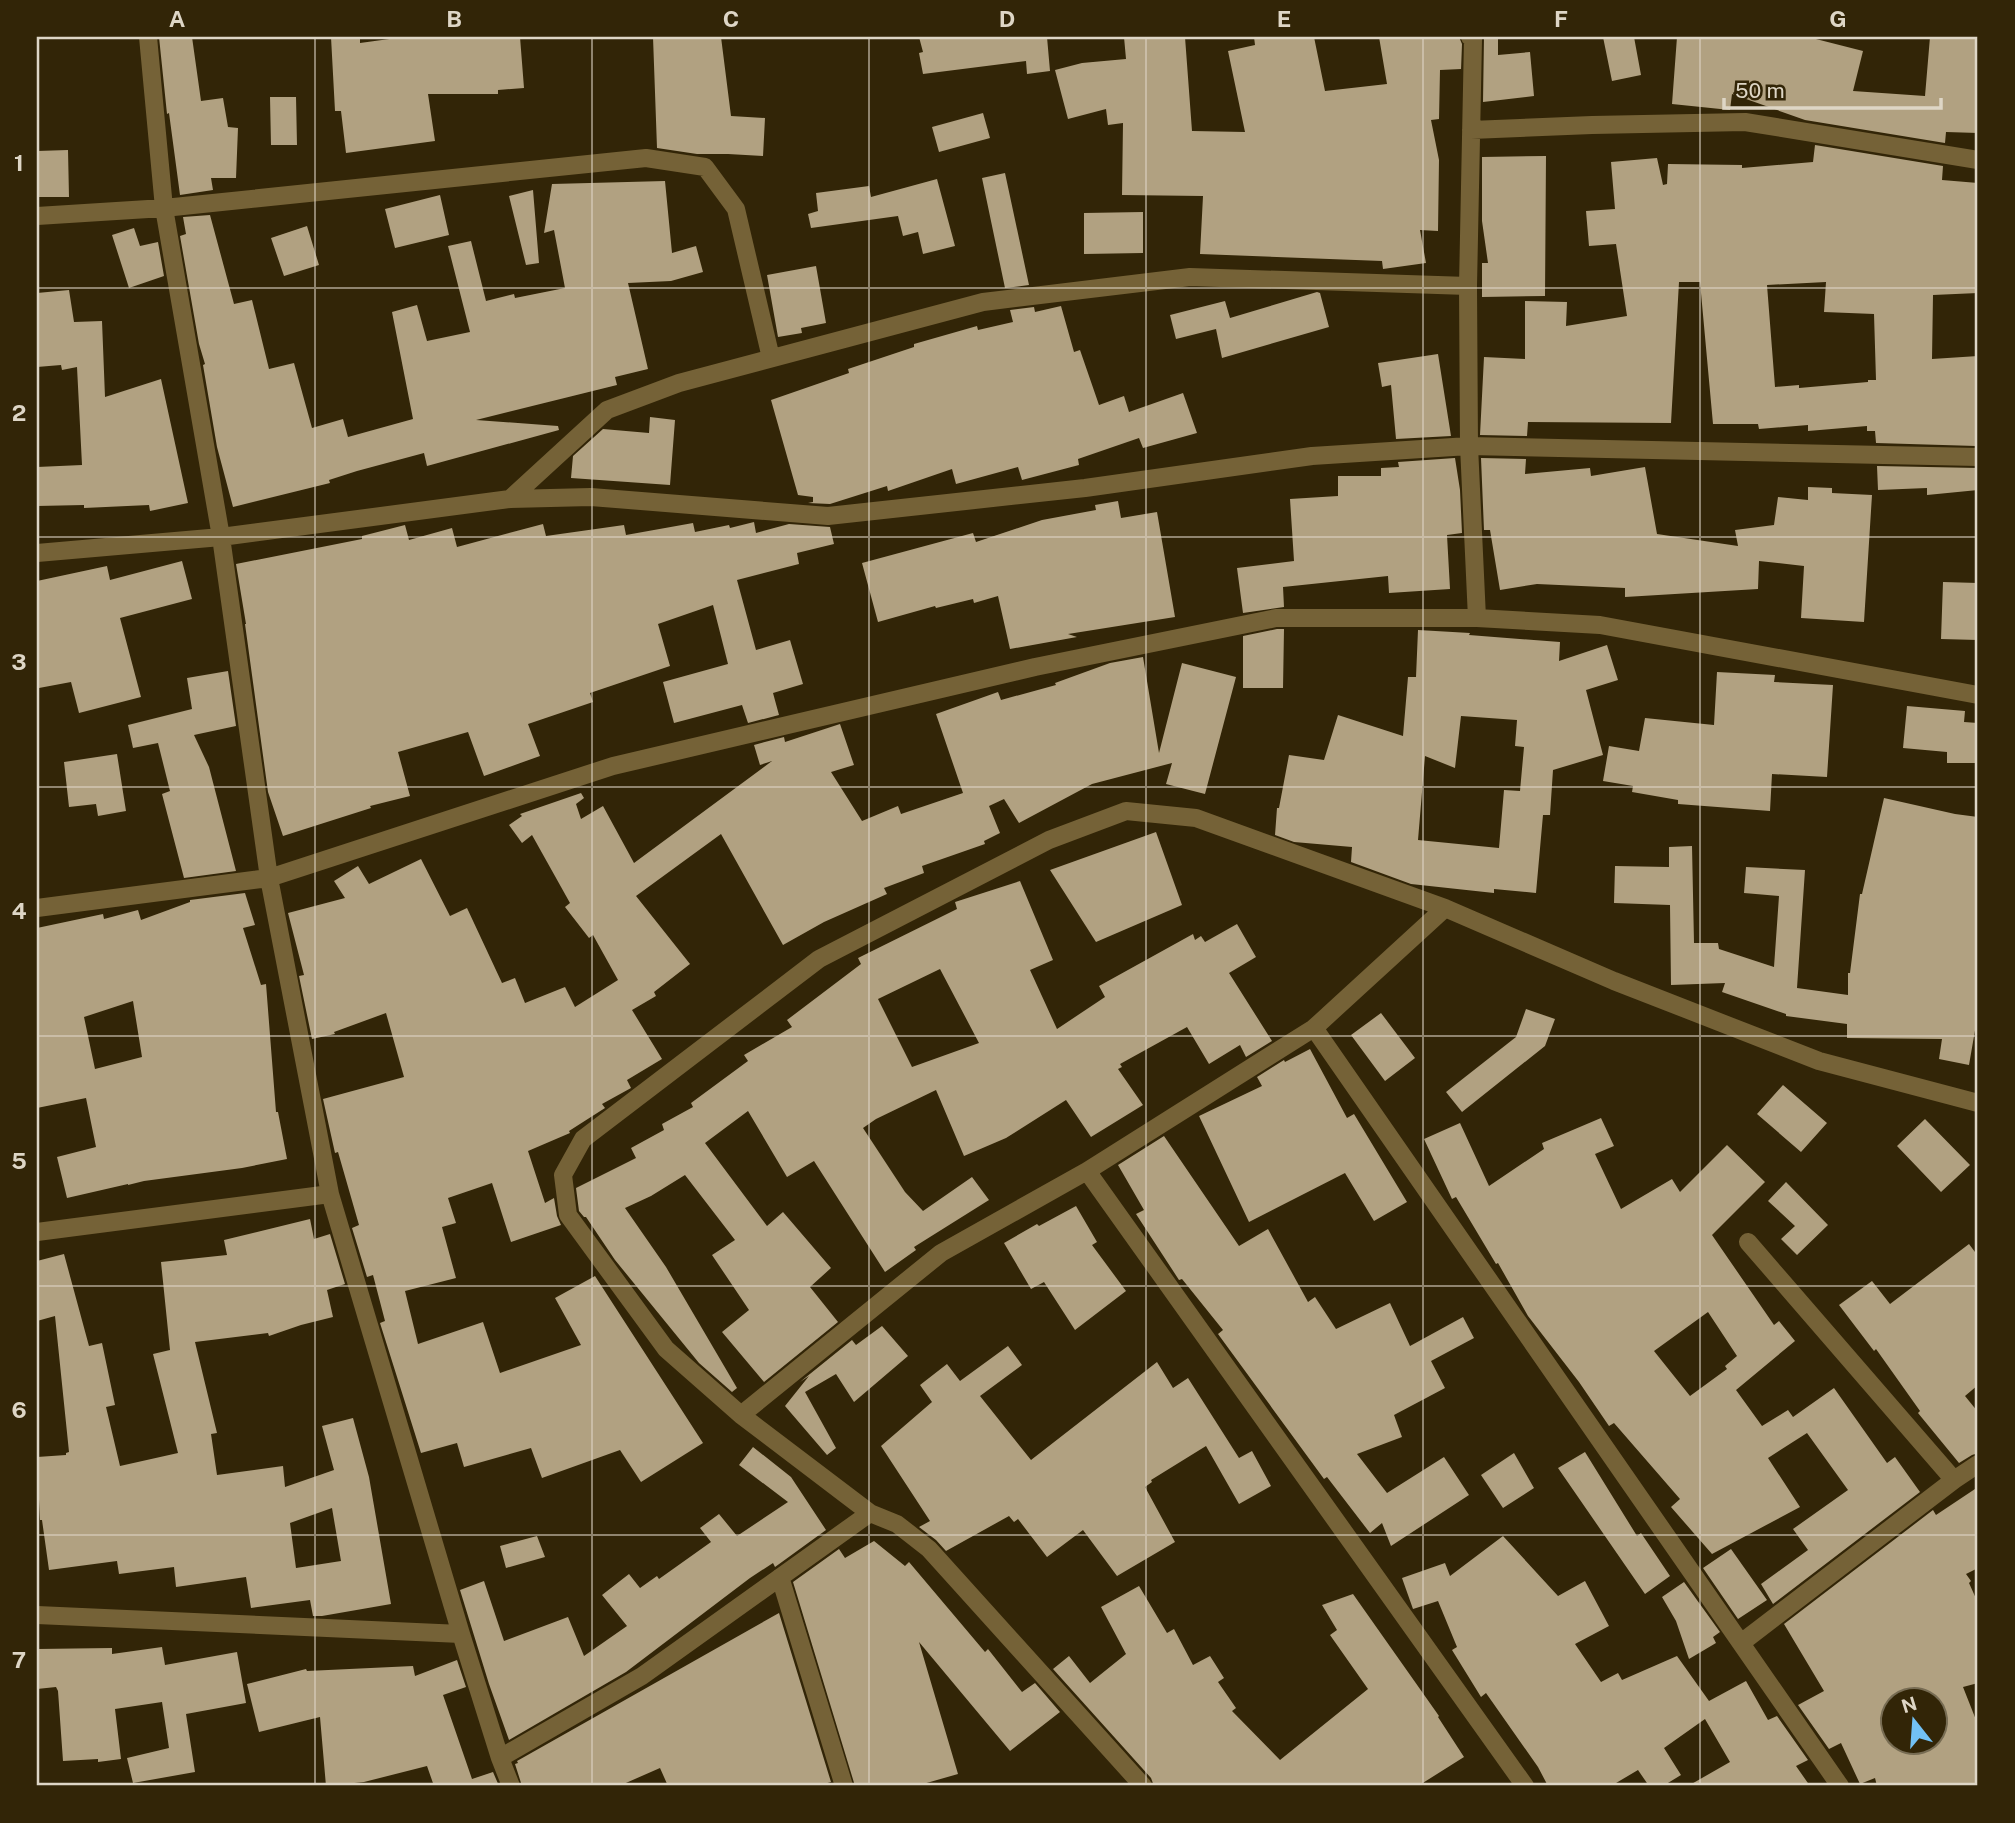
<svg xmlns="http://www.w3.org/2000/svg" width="2015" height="1823" viewBox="0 0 2015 1823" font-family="'Public Sans',sans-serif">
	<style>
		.building { fill: #b1a181; fill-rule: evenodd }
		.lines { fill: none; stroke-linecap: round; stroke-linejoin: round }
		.street { stroke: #756237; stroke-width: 18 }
		.grid { fill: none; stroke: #ded6c6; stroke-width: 2; stroke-opacity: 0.55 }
		.neatline { fill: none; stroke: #ded6c6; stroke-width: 2.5 }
		.grid-label { font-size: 23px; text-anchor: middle; font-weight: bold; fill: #ded6c6 }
	</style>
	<rect width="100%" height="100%" fill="#322507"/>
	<path class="building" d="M159,37H192L201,101L223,98L228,127L238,128L236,178H211L213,190L180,195L169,113L167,114Z
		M331,37H360V43L404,37H520L524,88L498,90V94H428L435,141L346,153L341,111H335Z
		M653,37H721L731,116L765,118L763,156L728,154H697L657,148Z
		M919,37H1047L1050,71L1027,74L1026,61L923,74L919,53L923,52Z
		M1124,37H1185L1192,131L1245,132L1228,51L1255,45L1254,37H1314L1325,91L1387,84L1379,37H1459L1462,44L1461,70V69L1440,70L1439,119L1431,120L1439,160L1438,231L1420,230L1426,263L1383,269L1382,261L1200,254L1203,196L1122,195L1123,123L1108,125L1106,109L1068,119L1055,70L1082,63L1126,59Z
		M1484,37H1498V55L1530,52L1534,96L1483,102Z
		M1603,37H1634L1641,75L1612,81Z
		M1677,37H1808L1863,51L1853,91L1925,96L1930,37H1978V133L1946,132L1945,143L1805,120L1732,94L1730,110L1672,104Z
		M270,97H296L297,145H271Z
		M983,113L990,138L939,152L932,127Z
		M1815,145L1943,166L1942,180L1978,183V293L1933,295L1932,359L1978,356L1976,446L1876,443L1875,431H1867V426L1808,431V425L1759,429L1758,424H1713L1700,282H1679L1671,423L1528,422L1527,436L1480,435L1484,357L1525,359V301L1567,302L1566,326L1627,316L1616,244L1589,246L1586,211L1615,209L1611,162L1657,158L1663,185L1667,184L1668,164L1742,165V168L1813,162ZM1826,282L1824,312L1874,314L1876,380H1868V382L1799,388V385L1775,387L1767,285Z
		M68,150L69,197H37V151Z
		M1546,156L1545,296L1482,297V263H1488L1482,221V157Z
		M1005,173L1029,285L1005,288L982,178Z
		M937,179L955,246L923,254L918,232L903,236L898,216L811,228L808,214L818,211L816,193L869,186L871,197Z
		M665,181L672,253L696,246L703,272L671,281L628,283L648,369L615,377L617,385L476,420L558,426L559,430L427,466L424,453L357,471L329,480L330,483L233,507L217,447L203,365L205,364L199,344L180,236L186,234L183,217L210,215L234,304L252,300L269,369L294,363L312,428L343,419L348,437L413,419L392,312L417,305L427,341L470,332L448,246L471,241L486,301L514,294L515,298L565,288L554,230L544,233L552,184Z
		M533,190L539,263L526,265L509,196Z
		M440,195L449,235L395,248L385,209Z
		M1143,212V253L1084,254V213Z
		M307,226L319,265L284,276L271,238Z
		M134,228L140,246L158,242L164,276L129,288L112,235Z
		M816,266L826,323L801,328L802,333L778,337L767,275Z
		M69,290L74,322L102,321L105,397L161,379L188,503L150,511L149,505L84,508V505L37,506V467L82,465L77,367L62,370L61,365L37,367V293Z
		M1317,292L1320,293L1329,327L1222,358L1216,329L1176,339L1170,315L1225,301L1230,318Z
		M1061,306L1074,352L1080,350L1099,405L1124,396L1129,412L1183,393L1197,433L1143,448L1139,438L1078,459L1079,465L1022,480L1018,467L956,484L952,469L888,491L887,486L830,504L808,503L813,502V497L798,495L771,400L849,373L848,369L914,347V344L977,326L978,330L1013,322L1010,310L1034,307L1035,312Z
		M1438,354L1451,436L1396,439L1391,385L1382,387L1378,363Z
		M650,417L675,420L670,485L571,478L573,456L603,429L649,433Z
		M1455,458L1460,490L1462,533L1447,535L1450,589L1389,593L1388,576L1283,587L1284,607L1243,613L1237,568L1294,561L1290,499L1338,496V476H1381V468L1399,467L1398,462Z
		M1481,458L1526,459L1525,474L1590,468L1591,476L1645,467L1657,534L1738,546L1735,530L1774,525L1778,497L1808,500V487L1832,488V493L1872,495L1864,622L1801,618L1804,566L1759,561L1758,589L1625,597V588L1537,584L1500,590L1490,530H1484Z
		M1877,466L1978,468V490L1927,495V488L1878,490Z
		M1118,501L1121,518L1157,512L1175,617L1068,634L1077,637L1010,649L998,596L974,603L973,599L936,608L935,606L878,622L862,563L973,533L976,542L1042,520L1096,510L1095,505Z
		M754,522L756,533L789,524L830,527L834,544L797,553L799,564L737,580L756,650L790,640L803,684L773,693L779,715L748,723L742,705L674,723L663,682L728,664L713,605L658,624L670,666L590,693L593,702L528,724L540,756L484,776L468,732L398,752L410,796L370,806L371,808L283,836L268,792L245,624H246L236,564L362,539V536L405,525L409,540L452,528L457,547L543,524L546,536L624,525L626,535L693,523L695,532L729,525L730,528Z
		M182,561L192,599L120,618L141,697L79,713L71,682L39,688L37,676V581L107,566L110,580Z
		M1943,582L1978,583V640L1941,639Z
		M1277,629H1284L1283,688H1243V636Z
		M1418,630L1470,633L1469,635L1560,642L1559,661L1607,645L1618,680L1586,690L1603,755L1553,770L1550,815H1543L1536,893L1494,889V893L1411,884L1351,862L1352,847L1294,842L1275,835L1277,808H1279L1289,755L1324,760L1338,715L1403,736L1408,677H1416ZM1461,716L1517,720L1515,746L1524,747L1520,791L1504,790L1499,848L1418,840L1425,756L1455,768Z
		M1143,657L1159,753L1182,663L1236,677L1205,794L1166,784L1172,763L1092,784L1019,823L1004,799L989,806L1000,833L984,841L985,844L922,866L924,873L884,888L887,894L824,922L783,945L721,834L636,896L690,964L654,992L656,996L632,1010L662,1059L627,1080L631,1088L602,1104L605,1108L569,1131L570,1133L528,1151L545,1203L554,1198L557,1216L561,1225L511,1242L492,1183L448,1198L456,1223L442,1227L456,1278L405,1291L418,1344L483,1322L500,1373L581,1345L555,1298L595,1276L703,1443L641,1482L620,1450L542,1478L531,1448L464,1467L457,1443L421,1453L380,1323L385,1321L373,1275L367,1277L352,1228L359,1225L338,1152L335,1153L323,1099L404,1077L386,1013L334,1032L335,1034L312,1039L299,976L304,975L288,913L345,898L334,881L358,866L369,884L421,859L450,916L467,908L502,983L515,978L525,1003L565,987L575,1007L618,980L593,935L589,938L565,907L570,903L532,835L522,843L509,825L522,816L520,814L581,793L584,798L576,804L581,819L603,806L634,863L772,761L760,765L754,745L784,737L785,742L840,724L854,765L831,772L862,821L898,806L901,814L963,793L936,714L998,692L1001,700L1056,685L1055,683L1110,663Z
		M228,671L236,726L194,735L209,767L236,871L184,878L162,794L170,791L158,743L133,748L128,725L192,709L187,678Z
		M1717,672L1775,675L1774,682L1833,685L1827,777L1772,774L1770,811L1678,804V800L1632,792L1633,786L1603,781L1609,746L1639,751L1645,718L1714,725Z
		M1907,706L1965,711L1964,722L1978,723V763H1947V752L1903,748Z
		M117,754L126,811L98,816L96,804L69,807L64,762Z
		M1884,798L1955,814L1978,817V1013L1969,1065L1939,1059L1942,1039L1847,1038V1024L1786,1016V1014L1722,992L1725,983L1671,985L1670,905L1614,903L1615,866L1669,867V847L1692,846L1694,943H1718L1719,949L1774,967L1779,896L1744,893L1746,867L1805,870L1797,988L1848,995V973H1850L1860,894H1862Z
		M1156,832L1182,905L1096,942L1050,870Z
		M1020,881L1053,960L1030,970L1057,1029L1105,997L1099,986L1193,934L1195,940L1201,936L1205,942L1237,924L1256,957L1229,973L1272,1041L1246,1057L1240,1045L1209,1064L1187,1027L1120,1064L1122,1067L1118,1069L1143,1105L1091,1137L1066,1100L1006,1138L964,1156L936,1090L876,1119L863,1128L905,1192L923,1211L972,1177L989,1200L914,1247L916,1250L885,1272L814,1161L787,1177L748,1111L705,1143L767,1226L783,1212L831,1268L810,1287L838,1322L764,1382L722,1332L749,1310L712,1255L735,1240L685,1175L651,1196L625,1208L666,1267L737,1388L732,1392L699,1363L615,1260L586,1217H584L579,1211L576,1188L636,1158L631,1148L664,1130L662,1124L693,1107L691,1103L748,1061L744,1055L792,1027L787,1020L861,964L858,958L957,909L955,902ZM940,969L979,1043L912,1067L878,999Z
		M245,893L255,925L243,928L261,985L266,984L276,1112H278L287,1159L242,1168L144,1181L128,1185V1184L67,1198L57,1157L96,1147L86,1098L37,1108V928L103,914L104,919L138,910L141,920L190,902V900ZM133,1001L142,1057L95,1069L84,1017Z
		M1526,1009L1555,1019L1545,1046L1462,1112L1446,1092L1516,1037Z
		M1381,1013L1415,1058L1385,1081L1351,1035Z
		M1310,1049L1347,1118L1354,1114L1407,1202L1374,1221L1345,1173L1249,1222L1199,1116L1262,1086L1257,1077L1284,1060L1285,1062Z
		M1783,1085L1827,1123L1801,1152L1757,1114Z
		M1601,1118L1614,1146L1595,1154L1621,1209L1672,1179L1680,1192L1727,1145L1765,1182L1712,1235L1774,1325L1779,1321L1795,1341L1736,1390L1762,1426L1788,1410L1793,1417L1834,1388L1887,1463L1895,1457L1920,1492L1773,1604L1761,1584L1808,1550L1793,1529L1848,1490L1807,1433L1768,1458L1800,1507L1712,1554L1671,1507L1680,1499L1614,1423L1609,1426L1579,1382L1528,1316L1498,1263L1496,1264L1456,1197L1452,1199L1424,1139L1460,1123L1489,1186L1544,1149L1542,1143ZM1708,1312L1737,1356L1725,1366L1727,1369L1690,1396L1654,1351Z
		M1925,1119L1970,1165L1941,1192L1897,1146Z
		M1164,1136L1239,1246L1268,1229L1308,1302L1315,1297L1336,1329L1390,1303L1410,1346L1463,1317L1474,1338L1431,1361L1445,1388L1394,1415L1402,1437L1357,1454L1387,1493L1444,1457L1469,1495L1391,1546L1382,1523L1370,1533L1327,1477L1324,1479L1218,1334L1223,1330L1182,1279L1179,1280L1136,1214L1144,1210L1118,1165Z
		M1786,1182L1828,1225L1797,1255L1781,1239L1795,1226L1768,1201Z
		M1076,1206L1097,1242L1092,1245L1126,1291L1075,1330L1044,1282L1031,1289L1004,1243L1037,1224L1039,1226Z
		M310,1219L314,1239L330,1234L345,1284L327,1290L333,1317L301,1325L269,1336L268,1333L195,1342L217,1433L211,1434L217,1475L283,1466L285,1487L334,1470L322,1426L353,1418L369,1477L391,1604L322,1616H313L310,1600L251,1608L246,1577L176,1587L174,1567L119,1574L117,1561L49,1570L42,1520H40L37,1457L66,1455V1453L69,1452L55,1316L37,1321V1261L64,1254L89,1346L102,1343L115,1405L106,1407L120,1466L178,1453L153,1354L170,1350L161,1262L227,1255L224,1240ZM332,1508L341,1561L296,1568L290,1523Z
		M1969,1244L1978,1256V1385L1965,1396L1978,1412V1453L1972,1455L1959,1463L1918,1413L1920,1411L1876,1349L1874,1351L1839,1305L1872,1281L1890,1304Z
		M882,1326L908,1356L854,1402L836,1374L805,1392L836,1448L827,1455L785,1406L809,1376L800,1382L852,1340L856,1345Z
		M1008,1346L1022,1365L980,1396L1031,1460L1157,1362L1173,1388L1188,1378L1239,1458L1252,1451L1271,1486L1239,1504L1206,1446L1151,1480L1152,1482L1145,1487L1175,1542L1117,1576L1083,1530L1047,1557L1018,1519L1014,1522L1009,1516L946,1551L936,1540L919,1527L930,1521L881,1446L932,1402L920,1385L947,1364L960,1381Z
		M753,1447L791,1477L826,1530L775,1567L773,1563L750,1578L626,1672L509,1740L489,1684L460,1590L484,1581L504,1641L568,1617L584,1656L627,1626L602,1595L629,1574L640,1588L657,1576L659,1579L711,1542L700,1528L719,1514L737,1536L788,1502L739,1465Z
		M1585,1452L1637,1536L1641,1533L1670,1576L1645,1594L1558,1468Z
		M1514,1453L1534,1488L1503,1508L1481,1475Z
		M1978,1487V1568L1966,1574L1971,1581L1969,1583L1978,1603V1683L1963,1687L1978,1725V1786H1877L1875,1778L1860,1784L1841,1743L1829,1749L1798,1705L1824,1691L1784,1624L1933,1510L1936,1515ZM1893,1700H1935V1742H1893Z
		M537,1536L545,1557L506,1568L500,1546Z
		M1503,1536L1558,1596L1585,1581L1609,1626L1575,1644L1601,1682L1618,1673L1622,1680L1677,1656L1709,1701L1746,1681L1768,1720L1777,1716L1808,1760L1796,1766L1810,1786H1688L1730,1762L1705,1719L1664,1748L1681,1775L1663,1786H1649L1638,1770L1611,1786H1548L1538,1767L1486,1693L1481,1697L1452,1650L1457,1647L1438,1601L1413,1609L1402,1578L1445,1563L1450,1576Z
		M874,1541L905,1566L909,1562L985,1652L988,1649L1022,1692L1035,1683L1060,1712L1010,1751L919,1642L958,1774L916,1786H855L793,1582L839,1549L845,1558Z
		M1731,1549L1767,1600L1738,1619L1703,1568Z
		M1684,1582L1720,1632L1713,1637L1716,1643L1689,1659L1676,1621L1662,1597Z
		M1139,1586L1167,1633L1174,1629L1193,1665L1210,1656L1224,1678L1218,1682L1236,1708L1232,1711L1280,1760L1368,1689L1330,1635L1337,1630L1322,1605L1353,1594L1439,1716L1438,1717L1464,1757L1418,1786H1154L1151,1778L1053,1669L1069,1656L1090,1683L1126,1654L1101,1607Z
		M779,1613L831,1782L817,1786H668L660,1768L619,1786H522L515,1764L518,1763L517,1761Z
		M162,1647L165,1665L237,1652L246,1703L186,1714L195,1772L133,1783L127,1758L169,1748L162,1702L115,1709L121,1759L98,1762V1759L63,1761L58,1691L56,1687L37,1689V1649L112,1648V1654Z
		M457,1660L466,1687L443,1695L472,1779L493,1772L499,1786H434L427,1766L364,1782L326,1786L320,1717L259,1732L247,1684L306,1669L307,1671L413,1666L415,1676Z"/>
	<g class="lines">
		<path class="street" d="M148,37L164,208L221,537L269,878L330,1194L461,1634L500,1758L511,1786
			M1470,37L1473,39L1468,286L1469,446L1477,618
			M1471,130L1592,125L1745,122L1978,160
			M37,216L164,208L646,158L705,167L736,209L771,358
			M510,499L607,410L679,383L983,302L1190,277L1468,286
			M37,553L221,537L510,499L591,497L828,516L1085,488L1312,456L1469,446L1978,457
			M37,908L269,878L613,766L1035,667L1276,618H1477L1600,625L1978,695
			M1314,1028L1840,1786
			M1087,1171L1525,1786
			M37,1232L330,1194
			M1748,1242L1954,1480L1978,1464
			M741,1415L941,1253L1087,1171L1314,1028L1445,908
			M780,1577L844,1786
			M37,1615L461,1634
			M1741,1643L1954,1480
			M500,1758L642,1676L870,1513
			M1143,1786L929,1549L897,1524L870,1513L741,1415L666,1349L568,1215L563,1175L583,1139L819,959L1049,840L1126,811L1196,818L1445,908L1614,981L1819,1061L1978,1103"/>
	</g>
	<path class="grid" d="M315,37V1786M592,37V1786M869,37V1786M1146,37V1786M1423,37V1786M1700,37V1786M37,288H1978M37,537H1978M37,787H1978M37,1036H1978M37,1286H1978M37,1535H1978"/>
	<rect width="2015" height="1823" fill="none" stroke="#322507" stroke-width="77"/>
	<g transform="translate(1914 1721) rotate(343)"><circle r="33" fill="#322507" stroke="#776c53" stroke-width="2"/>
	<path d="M0-5L12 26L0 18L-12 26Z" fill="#72c1f5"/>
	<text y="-10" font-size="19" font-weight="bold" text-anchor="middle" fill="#ded6c6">N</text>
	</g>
	<path d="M1724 98v10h217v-10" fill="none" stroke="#ded6c6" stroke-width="3.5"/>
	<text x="1735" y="98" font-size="21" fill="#ded6c6" stroke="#322507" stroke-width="5" paint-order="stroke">50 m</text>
	<rect x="38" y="38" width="1938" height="1746" class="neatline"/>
	<g class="grid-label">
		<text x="177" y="27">A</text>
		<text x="454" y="27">B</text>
		<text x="731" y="27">C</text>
		<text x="1007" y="27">D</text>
		<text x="1284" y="27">E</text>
		<text x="1561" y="27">F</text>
		<text x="1838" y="27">G</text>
		<text x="19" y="171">1</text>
		<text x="19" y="421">2</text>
		<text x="19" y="670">3</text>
		<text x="19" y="919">4</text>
		<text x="19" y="1169">5</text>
		<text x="19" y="1418">6</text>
		<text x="19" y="1668">7</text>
	</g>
</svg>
